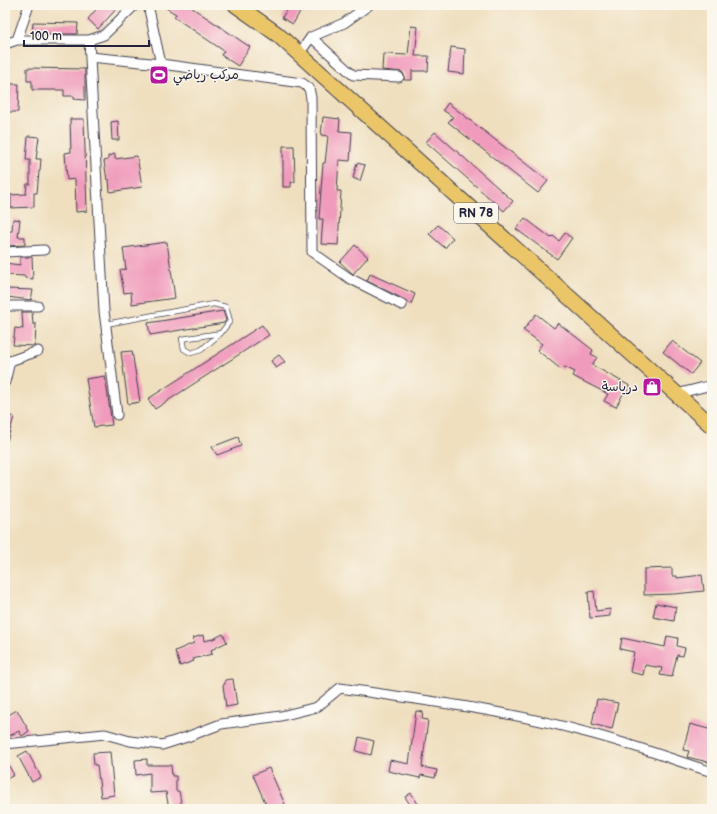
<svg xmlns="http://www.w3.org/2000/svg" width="717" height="814" viewBox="0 0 717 814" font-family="'Balsamiq Sans','Playpen Sans Arabic',sans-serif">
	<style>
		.building { fill: #f09bbc }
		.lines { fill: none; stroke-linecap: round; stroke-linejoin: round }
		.lane-casing { stroke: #413e4f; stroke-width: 6 }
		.street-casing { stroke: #413e4f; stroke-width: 11 }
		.primary-casing { stroke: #413e4f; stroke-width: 17 }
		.lane { stroke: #fff; stroke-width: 4.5 }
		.street { stroke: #fff; stroke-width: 9 }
		.primary { stroke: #ebc669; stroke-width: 15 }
		.labels { text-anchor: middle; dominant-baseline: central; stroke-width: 3; stroke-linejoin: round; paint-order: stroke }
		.shield { fill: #fbf7ec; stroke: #636270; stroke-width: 1 }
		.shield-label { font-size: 12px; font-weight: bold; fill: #22223b }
		.poi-label { font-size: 13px; fill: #22223b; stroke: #fbf7ec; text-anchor: start }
	</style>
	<rect width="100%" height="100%" fill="#fbf7ec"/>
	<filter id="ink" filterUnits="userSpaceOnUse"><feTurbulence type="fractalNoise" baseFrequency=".025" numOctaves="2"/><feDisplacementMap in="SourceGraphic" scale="8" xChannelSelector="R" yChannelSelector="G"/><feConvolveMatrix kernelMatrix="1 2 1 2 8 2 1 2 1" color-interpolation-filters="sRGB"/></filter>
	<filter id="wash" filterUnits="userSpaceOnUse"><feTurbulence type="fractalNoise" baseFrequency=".012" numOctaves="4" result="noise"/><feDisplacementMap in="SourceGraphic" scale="16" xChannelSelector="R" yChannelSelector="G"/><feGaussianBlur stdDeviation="0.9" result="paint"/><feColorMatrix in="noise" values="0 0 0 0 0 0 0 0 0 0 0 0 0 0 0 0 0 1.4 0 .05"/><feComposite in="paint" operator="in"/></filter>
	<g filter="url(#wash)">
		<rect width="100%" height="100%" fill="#efdfbf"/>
		<g id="blocks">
			<path class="building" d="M100,5H120L98,29L88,19Z
				M161,5H188L250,47L238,66L221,55L224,51L174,17L176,14Z
				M289,5H292L301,10L293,24L282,18Z
				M33,22L78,23L77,34H32Z
				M411,26L418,27L415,56H429L428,71H412V80H404V75L402,72L382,70L383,54L408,55Z
				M451,47L465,49L464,74L448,72Z
				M27,68L85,69V100L74,99V96H64V90H32V81H27Z
				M5,84H19L18,112H5Z
				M448,103L548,181L538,193L448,122L453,117L443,110Z
				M323,117L340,119L339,131L352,132L350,161L339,160L337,191H341L338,245L321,244L323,219H319L321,190L323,163H325L328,136L321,135Z
				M70,119H84L87,211L76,212L75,179L67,180L65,153L71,152Z
				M118,121L119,140H112L111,122Z
				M435,132L513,201L504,211L426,142Z
				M28,136L39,137L36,159H41L40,171H39L37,193H34V207L11,208V195L26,194L27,184H30V160H26Z
				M283,146H294L295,182H291V187H283Z
				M115,154V159L137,156L142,187L110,192L109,179L107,180L104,161L108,160V156Z
				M357,163L365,165L360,181L353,178Z
				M525,218L551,238L553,236L559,241L565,233L572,238L557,259L516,229Z
				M13,219L20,220L18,237H25V245L5,246V232L12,231Z
				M438,225L453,238L445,248L429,234Z
				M167,242L175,298L132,304L131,292L124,293L120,270L126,269L123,248Z
				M355,245L368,257L353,274L340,262Z
				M20,257H32L33,279L25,278V276L5,275V263L20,265Z
				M370,274L415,294L411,304L405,300L367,281Z
				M8,289L33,290L31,300L7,297Z
				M223,311L226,320L224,323L150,335L148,323Z
				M22,312H32L33,324H36L35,346L13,345L15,328L23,329Z
				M536,314L554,328L558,323L593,350L591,354L597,357L592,365L630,386L626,394L624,392L616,407L604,401L608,394L573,376L575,372L565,367L562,370L537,350L542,344L523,330Z
				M262,325L269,335L155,409L148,399Z
				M672,341L700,363L691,374L663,352Z
				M132,351L140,402L128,404L121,352Z
				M279,355L285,362L276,368L271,361Z
				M105,376L112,425L94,427L86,379Z
				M5,414L14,417L7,441L5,440Z
				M238,437L241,446L217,455L212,447Z
				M672,568V576H677V578L702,575L704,591L674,594L644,595V569Z
				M594,591L596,611L610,609V616L590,618L588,592Z
				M656,603L676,607L674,621L653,617Z
				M223,634L227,642L211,650L212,654L193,659L194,661L180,666L175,651L194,643L193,638L203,635L204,641L213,639Z
				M667,636L678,638L677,646L685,648L683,656L677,655L672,677L660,675L662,668L645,665L643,675L630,672L634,652L620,649L622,638L665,647Z
				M233,679L237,705L226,707L223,685L225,684V680Z
				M597,699L618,703L612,729L592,724Z
				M17,710L29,731L22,736L19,731L5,738V717Z
				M416,711L423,712L422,719L428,720L422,767L437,770L435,778L421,775L420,778L388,771L390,760L409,764Z
				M690,724L712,730V763L687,757L689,751L683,750Z
				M359,737L374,741L371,755L356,751Z
				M27,751L41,777L32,782L18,756Z
				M110,752L114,795L101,797L97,765H94L93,753Z
				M5,759L14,775L5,780Z
				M147,759V765H171L172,776H176V791H179L182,808L169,809L166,792L150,793V773L136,775L135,760Z
				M269,768L287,809H268L253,775Z
				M411,793L420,807L416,809H413L405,797Z"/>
		</g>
	</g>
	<g filter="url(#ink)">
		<use href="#blocks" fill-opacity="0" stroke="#413e4f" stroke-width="1"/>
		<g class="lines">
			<defs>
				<path id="lane" d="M106,324L214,304L226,307L230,321L221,333L182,339L184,349L191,353L201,350L221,333"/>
				<path id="street" d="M148,5L161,64
					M311,37L344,23L369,5
					M17,40L29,5
					M89,40L104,311L117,415
					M5,44L17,40H89L104,35L135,5
					M299,54L311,37L353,75L399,77
					M90,57L161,64L302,83L309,88L311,98L312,252L349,278L402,305
					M5,252L44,250
					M5,306H38
					M5,382L10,361L38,351
					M676,394L712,385
					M5,744L105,734L130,741L162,745L187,737L221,724L281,716L317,707L340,688C422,700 505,710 585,732C625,742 666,757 706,770L712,771"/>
				<path id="primary" d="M236,5L277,34L712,426"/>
			</defs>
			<use href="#lane" class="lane-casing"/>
			<use href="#street" class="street-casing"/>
			<use href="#primary" class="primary-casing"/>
			<use href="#lane" class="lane"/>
			<use href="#street" class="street"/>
			<use href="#primary" class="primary"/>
		</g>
	</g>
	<defs>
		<symbol id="stadium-square" viewBox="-11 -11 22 22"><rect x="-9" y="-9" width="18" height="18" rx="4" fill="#b5179e" stroke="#fbf7ec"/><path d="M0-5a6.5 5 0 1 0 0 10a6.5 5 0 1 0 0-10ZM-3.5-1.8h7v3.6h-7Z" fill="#fff"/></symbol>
		<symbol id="shop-square" viewBox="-11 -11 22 22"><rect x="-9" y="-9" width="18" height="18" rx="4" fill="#b5179e" stroke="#fbf7ec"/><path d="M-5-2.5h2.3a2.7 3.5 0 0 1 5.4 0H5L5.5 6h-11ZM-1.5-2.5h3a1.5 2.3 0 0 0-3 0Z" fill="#fff"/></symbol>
	</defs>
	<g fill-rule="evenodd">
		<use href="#stadium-square" x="148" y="64" width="22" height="22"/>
		<use href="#shop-square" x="641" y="376" width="22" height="22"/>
	</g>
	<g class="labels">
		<rect class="shield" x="454" y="203" width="44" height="20" rx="3"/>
		<g class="shield-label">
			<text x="476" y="213">RN 78</text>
		</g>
		<g class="poi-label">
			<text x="173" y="75">مركب رياضي</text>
			<text x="638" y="387" text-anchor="end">درياسة</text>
		</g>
	</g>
	<rect width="717" height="814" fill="none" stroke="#fbf7ec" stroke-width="20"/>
	<path d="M24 40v6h125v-6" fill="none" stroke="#22223b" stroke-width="2"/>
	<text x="30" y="40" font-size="12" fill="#22223b" stroke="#fbf7ec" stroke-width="3" paint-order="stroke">100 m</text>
</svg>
